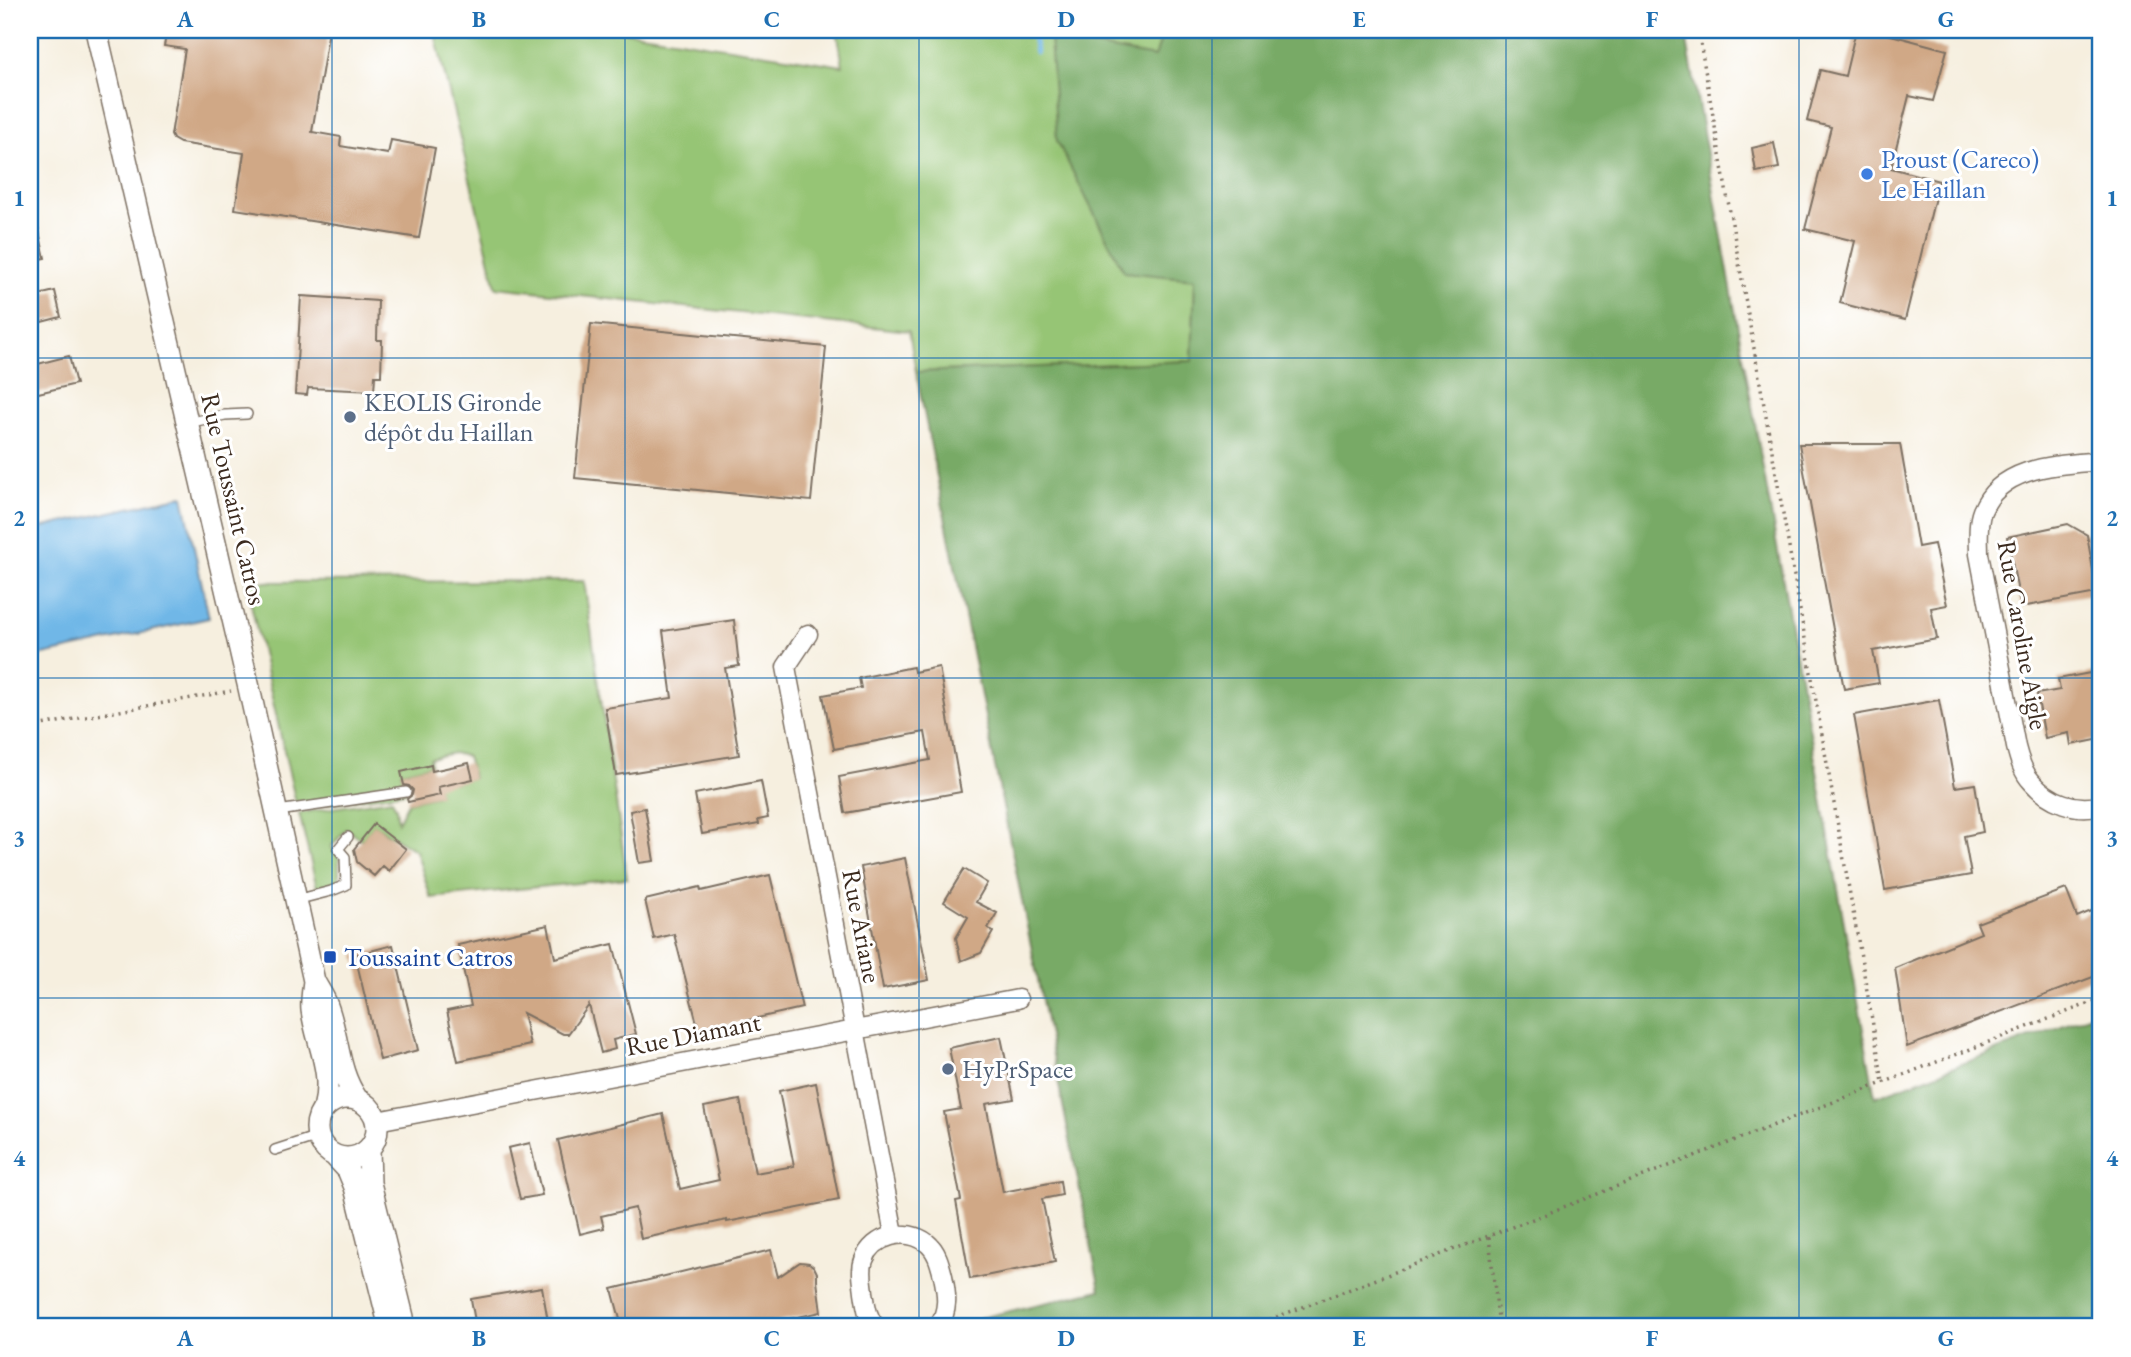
<svg xmlns="http://www.w3.org/2000/svg" width="2131" height="1357" viewBox="0 0 2131 1357" font-family="'EB Garamond',serif">
	<style>
		.green { fill: #96c574; stroke: #687849; stroke-width: 2 }
		.forest { fill: #78aa66; stroke: #5a6a42; stroke-width: 2 }
		.water { fill: #70b7e7; stroke: #567082; stroke-width: 2 }
		.lines { fill: none; stroke-linecap: round; stroke-linejoin: round }
		.stream { stroke: #70b7e7; stroke-width: 5 }
		.building { fill: #d0a886 }
		.service-casing { stroke: #7c6f62; stroke-width: 12 }
		.minor-casing { stroke: #7c6f62; stroke-width: 21 }
		.tertiary-casing { stroke: #7c6f62; stroke-width: 24 }
		.path { stroke: #7c6f62; stroke-width: 3.5; stroke-dasharray: 2 5; stroke-linecap: butt }
		.service { stroke: #fff; stroke-width: 9 }
		.minor { stroke: #fff; stroke-width: 18 }
		.tertiary { stroke: #fff; stroke-width: 21 }
		.grid { fill: none; stroke: #1f6fb2; stroke-width: 2; stroke-opacity: 0.55 }
		.shop-dot { fill: #3f7fe0; stroke: #fff; stroke-width: 2.5 }
		.service-dot { fill: #5c6f8a; stroke: #fff; stroke-width: 2.5 }
		.transit-dot { fill: #1a4fb4; stroke: #fff; stroke-width: 2.5 }
		.labels { text-anchor: middle; dominant-baseline: central; stroke-width: 6; stroke-linejoin: round; paint-order: stroke }
		.shop-label { font-size: 26px; fill: #366cbe; stroke: #fff; text-anchor: start }
		.service-label { font-size: 26px; fill: #4e5e75; stroke: #fff; text-anchor: start }
		.street-label { font-size: 26px; fill: #3b2a1e; stroke: #fff }
		.transit-label { font-size: 26px; fill: #164399; stroke: #fff; text-anchor: start }
		.neatline { fill: none; stroke: #1f6fb2; stroke-width: 2.5 }
		.grid-label { font-size: 23px; text-anchor: middle; font-weight: bold; fill: #1f6fb2 }
	</style>
	<rect width="100%" height="100%" fill="#fff"/>
	<filter id="ink" filterUnits="userSpaceOnUse"><feTurbulence type="fractalNoise" baseFrequency=".0143" numOctaves="2"/><feDisplacementMap in="SourceGraphic" scale="14" xChannelSelector="R" yChannelSelector="G"/><feConvolveMatrix kernelMatrix="1 2 1 2 8 2 1 2 1" color-interpolation-filters="sRGB"/></filter>
	<filter id="wash" filterUnits="userSpaceOnUse"><feTurbulence type="fractalNoise" baseFrequency=".00686" numOctaves="4" result="noise"/><feDisplacementMap in="SourceGraphic" scale="28" xChannelSelector="R" yChannelSelector="G"/><feGaussianBlur stdDeviation="1.57" result="paint"/><feColorMatrix in="noise" values="0 0 0 0 0 0 0 0 0 0 0 0 0 0 0 0 0 1.4 0 .05"/><feComposite in="paint" operator="in"/></filter>
	<g filter="url(#wash)">
		<rect width="100%" height="100%" fill="#f6efdf"/>
		<path class="green" d="M434,30H616L843,66L837,30H1164L1155,58L1195,279L1192,361L916,372L909,331L496,287Z
			M584,581L627,878L431,898L416,851L374,825L362,840L346,829L331,847L339,855V883L317,888L299,813L392,799L396,808L398,822L408,802L439,795L436,781L443,779L454,783L473,778L467,756L453,753L430,758L431,765L401,772L406,792L297,808L246,582Z"/>
		<path class="forest" d="M1164,30H1685L1875,1097L2101,1011V1327H974L980,1318L1100,1290L916,372L1192,361L1195,279L1124,272L1057,141L1050,38L1155,57Z"/>
		<path class="water" d="M183,496L209,618L30,658V530Z"/>
		<g class="lines">
			<path class="stream" d="M1032,30L1036,52"/>
		</g>
		<g id="blocks">
			<path class="building" d="M167,30H329L312,132L341,137L340,146L388,154L391,140L435,148L419,238L235,209L244,153L180,143L173,139L171,135L185,49L164,46Z
				M1856,30H1872L1947,50L1933,101L1909,96L1891,168L1939,181L1905,320L1840,303L1855,241L1805,229L1831,127L1807,121L1820,70L1845,76Z
				M1774,143L1779,168L1756,172L1752,148Z
				M35,214L45,258L30,261V215Z
				M55,291L61,317L30,325V297Z
				M301,296L378,301L377,340H382L381,376H375L374,391L308,388L307,395L295,394Z
				M591,324L826,347L811,501L575,478Z
				M69,356L76,384L30,395V366Z
				M1799,444H1900L1918,547L1934,544L1947,605L1931,608L1937,639L1873,651L1879,683L1844,689Z
				M2068,524L2087,535L2097,593L2021,607L2007,537Z
				M734,620L739,666L725,668L739,755L616,775L605,708L672,698L663,631Z
				M913,667L914,672L939,667L961,792L845,813L839,777L930,760L925,732L834,749L823,695L861,688L859,678Z
				M2101,671V739L2071,745L2069,733L2045,738L2037,694L2060,690L2058,679Z
				M1939,700L1955,787L1975,784L1983,832L1964,836L1971,875L1885,890L1854,715Z
				M469,763L473,779L438,787L440,795L408,802L407,799L412,795L413,790L409,786L404,785L401,772L431,765L432,771Z
				M761,781L768,818L758,820L759,824L702,834L695,794Z
				M645,808L654,861L639,863L630,811Z
				M374,824L406,849L389,871L383,866L374,876L357,862L354,849Z
				M905,858L929,980L883,989L861,867Z
				M964,869L987,883L976,902L997,913L988,928L993,932L981,953L961,961L956,938L968,917L944,902Z
				M770,875L802,1008L699,1031L674,934L654,939L645,900L700,887L701,891Z
				M2066,889L2077,917L2101,907V974L1907,1047L1895,968L1981,933L1977,923Z
				M548,925L555,958L613,944L636,1034L613,1040L615,1049L601,1053L589,1005L568,1034H563L523,1013L530,1045L458,1061L447,1011L471,1006L458,945Z
				M393,945L418,1050L380,1060L355,955Z
				M1001,1037L1014,1099L986,1104L1003,1192L1060,1181L1062,1195L1042,1199L1055,1262L970,1279L956,1201L961,1200L944,1112L961,1109L949,1048Z
				M816,1083L839,1200L727,1222V1220L641,1239L635,1208L601,1216L604,1228L580,1234L558,1140L663,1114L680,1189L719,1180L704,1107L740,1100L755,1173L794,1166L779,1091Z
				M530,1143L542,1195L520,1199L508,1148Z
				M771,1250L778,1277L800,1262L809,1263L814,1267L817,1273V1281L821,1312L753,1327H622L612,1289Z
				M542,1287L549,1327H476L471,1299Z"/>
		</g>
	</g>
	<g filter="url(#ink)">
		<use href="#blocks" fill-opacity="0" stroke="#7c6f62" stroke-width="2"/>
		<g class="lines">
			<defs>
				<path id="service" d="M187,423L225,415L247,414
					M278,811L406,792
					M296,900L331,891L346,885L345,857L338,849L348,837
					M275,1150L318,1136"/>
				<path id="minor" d="M2101,461C2059,465 2001,465 1982,511C1977,524 1979,540 1979,554L2016,747C2019,759 2023,773 2032,782C2049,802 2076,812 2101,805
					M808,634L786,667L894,1234
					M377,1121L1018,999
					M876,1327C867,1318 866,1305 864,1292C863,1282 860,1270 864,1260C873,1235 906,1227 927,1243C937,1251 940,1264 943,1276C947,1295 949,1310 938,1327"/>
				<path id="tertiary" d="M96,30L249,688L314,981C318,989 324,997 327,1006C339,1038 337,1071 357,1099
					M314,981C313,990 311,1001 312,1010C317,1046 334,1070 324,1109
					M317 1128a30 30 0 1 1 60 0a30 30 0 1 1-60 0Z
					M369,1149L370,1183L403,1317V1327
					M335,1156L348,1170L355,1187L387,1316L392,1327"/>
			</defs>
			<use href="#service" class="service-casing"/>
			<use href="#minor" class="minor-casing"/>
			<use href="#tertiary" class="tertiary-casing"/>
			<path class="path" d="M1698,30L1883,1082
				M30,727L231,691
				M1489,1237L1499,1327
				M1250,1327C1535,1220 1817,1107 2101,999"/>
			<use href="#service" class="service"/>
			<use href="#minor" class="minor"/>
			<use href="#tertiary" class="tertiary"/>
		</g>
	</g>
	<path class="grid" d="M332,30V1327M625,30V1327M919,30V1327M1212,30V1327M1506,30V1327M1799,30V1327M30,358H2101M30,678H2101M30,998H2101"/>
	<circle class="shop-dot" cx="1867" cy="174" r="7"/>
	<g class="service-dot">
		<circle cx="350" cy="417" r="7"/>
		<circle cx="948" cy="1069" r="7"/>
	</g>
	<rect class="transit-dot" x="323" y="950" width="14" height="14" rx="3.5"/>
	<g class="labels">
		<g class="shop-label">
			<text x="1881" y="159">Proust (Careco)<tspan x="1881" dy="30">Le Haillan</tspan></text>
		</g>
		<g class="service-label">
			<text x="364" y="402">KEOLIS Gironde<tspan x="364" dy="30">dépôt du Haillan</tspan></text>
			<text x="962" y="1069">HyPrSpace</text>
		</g>
		<g class="street-label">
			<text transform="translate(234 499) rotate(77)">Rue Toussaint Catros</text>
			<text transform="translate(2023 635) rotate(80)">Rue Caroline Aigle</text>
			<text transform="translate(862 926) rotate(79)">Rue Ariane</text>
			<text transform="translate(693 1034) rotate(-11)">Rue Diamant</text>
		</g>
		<g class="transit-label">
			<text x="344" y="957">Toussaint Catros</text>
		</g>
	</g>
	<rect width="2131" height="1357" fill="none" stroke="#fff" stroke-width="77"/>
	<rect x="38" y="38" width="2054" height="1280" class="neatline"/>
	<g class="grid-label">
		<text x="185" y="27">A</text>
		<text x="479" y="27">B</text>
		<text x="772" y="27">C</text>
		<text x="1066" y="27">D</text>
		<text x="1359" y="27">E</text>
		<text x="1652" y="27">F</text>
		<text x="1946" y="27">G</text>
		<text x="19" y="206">1</text>
		<text x="2112" y="206">1</text>
		<text x="19" y="526">2</text>
		<text x="2112" y="526">2</text>
		<text x="19" y="846">3</text>
		<text x="2112" y="846">3</text>
		<text x="19" y="1166">4</text>
		<text x="2112" y="1166">4</text>
		<text x="185" y="1346">A</text>
		<text x="479" y="1346">B</text>
		<text x="772" y="1346">C</text>
		<text x="1066" y="1346">D</text>
		<text x="1359" y="1346">E</text>
		<text x="1652" y="1346">F</text>
		<text x="1946" y="1346">G</text>
	</g>
</svg>
